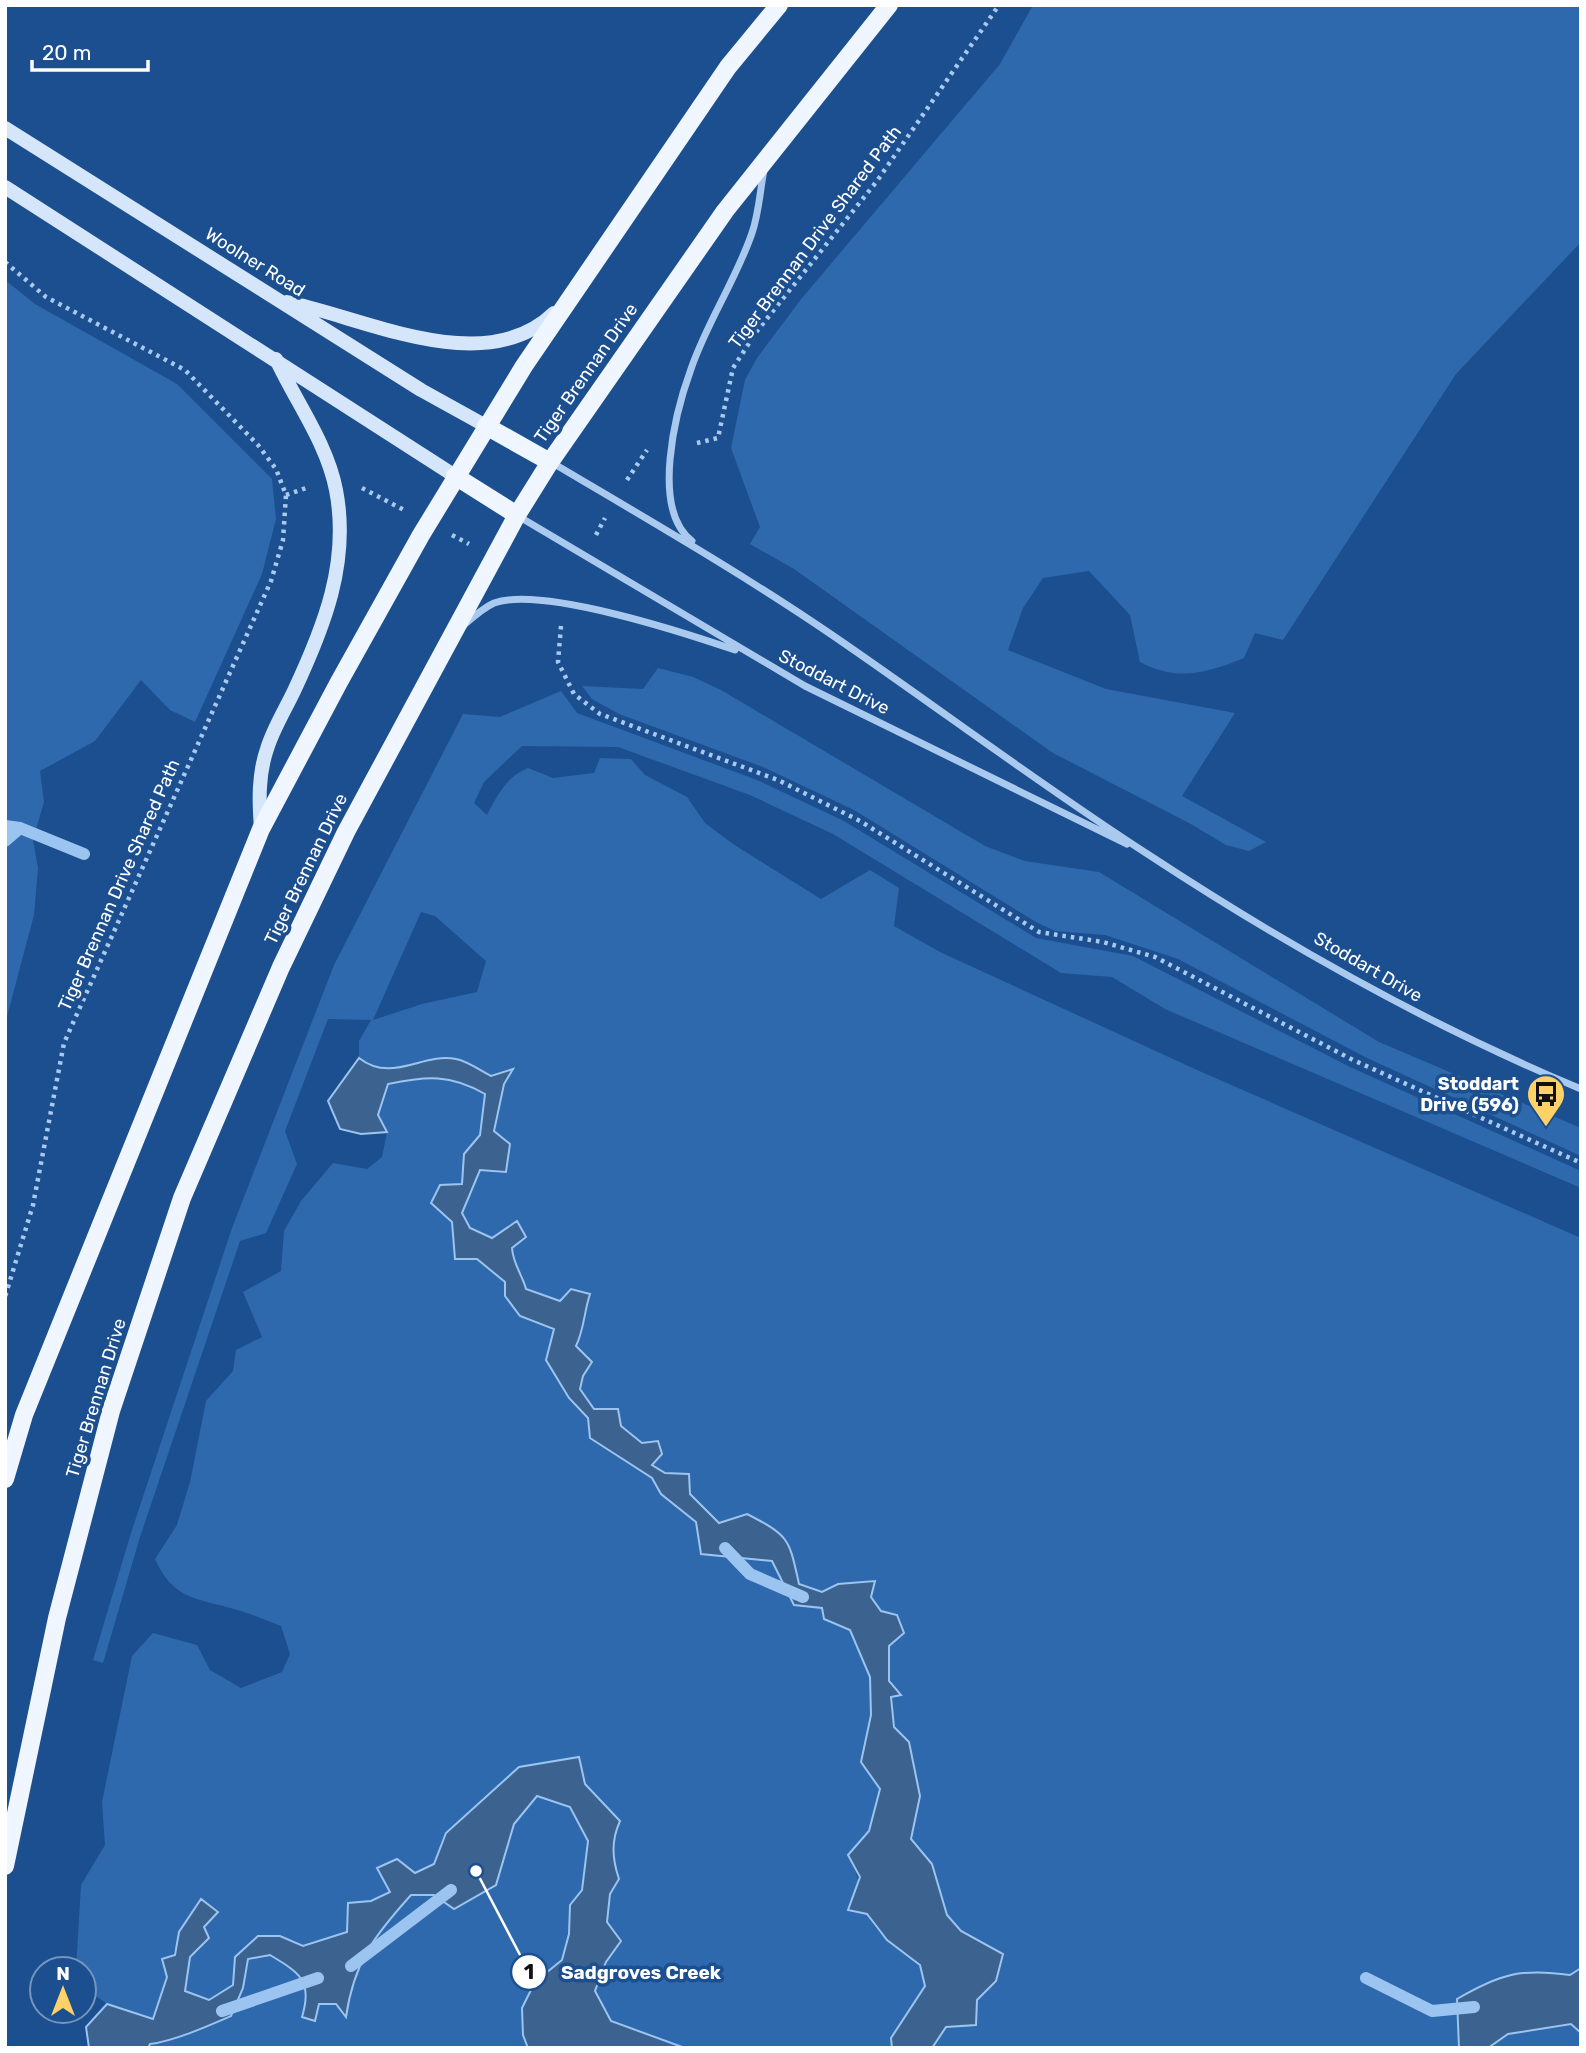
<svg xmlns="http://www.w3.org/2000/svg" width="1586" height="2053" viewBox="0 0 1586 2053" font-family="Rubik,sans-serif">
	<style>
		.green { fill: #2e69ad; fill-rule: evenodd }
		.water { fill: #3c6290; stroke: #9cc4f0; stroke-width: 2 }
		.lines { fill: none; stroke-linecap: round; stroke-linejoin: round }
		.stream { stroke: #9cc4f0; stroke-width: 12 }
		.path { stroke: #a9c9ee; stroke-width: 4.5; stroke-dasharray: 3.5 5; stroke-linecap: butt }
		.street { stroke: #a9c9ee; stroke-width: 7 }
		.secondary { stroke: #d6e6fa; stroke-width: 14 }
		.primary { stroke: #f0f6ff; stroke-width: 18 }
		.labels { text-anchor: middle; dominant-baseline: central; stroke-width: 7; stroke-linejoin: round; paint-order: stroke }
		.street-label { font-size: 18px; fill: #fff; stroke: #1b4f8f }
		.poi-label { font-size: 18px; font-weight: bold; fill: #fff; stroke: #1b4f8f; text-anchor: end }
		.leader { fill: none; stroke: #fff; stroke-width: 2.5 }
		.callout-dot { fill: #fff; stroke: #1b4f8f; stroke-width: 2.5 }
		.mark-label { font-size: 21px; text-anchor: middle; font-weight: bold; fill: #111 }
		.callout-label { font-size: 19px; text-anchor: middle; font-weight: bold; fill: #fff; stroke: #1b4f8f; stroke-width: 7; stroke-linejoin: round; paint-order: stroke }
	</style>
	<rect width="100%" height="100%" fill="#1b4f8f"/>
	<path class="green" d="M1033,5H1581V242L1456,374L1283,640L1255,633L1244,658C1207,673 1177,682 1140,662L1130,615L1089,571L1043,578L1023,608L1008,650L1106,689L1235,713L1182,796L1266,842L1249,851L1226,845L1189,823L1053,753L794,569L750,544L760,527L731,448L745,380L757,358L802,298L1000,64Z
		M5,280L35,304L177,384L272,479L276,519L262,574L195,722L170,710L141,680L95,741L40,771L44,802L33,840L38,868L34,915L5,1024Z
		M658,668L693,677L721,690L985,846L1025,861L1099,872L1379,1042L1581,1128V1156L1367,1058L1178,959L1105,935L1055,931L1036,922L854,810L763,767L619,714L592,699L582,686L643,689Z
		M561,691L577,713L757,780L844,821L1036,938L1133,956L1350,1067L1581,1171V1188L1165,1009L1112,977L1061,973L833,834L750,795L618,747L522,746L484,782L474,803L487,815C497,796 507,776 528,768L553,778L594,773L600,758L631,759L645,775L687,797L705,823L733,844L821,899L870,870L899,888L894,926L940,952L1197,1070L1581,1238V1968L1570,1975C1523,1968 1500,1974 1458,1999L1460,2048H932L947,2026L996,1981L947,1915L932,1864L911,1839L920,1796L909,1742L894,1727L881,1611L871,1597L875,1582L838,1584L822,1592L798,1584L732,1522L719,1523L690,1494L652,1464L642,1443L621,1426L618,1409H594L580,1389L583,1376L576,1346L582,1334V1316L560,1301L525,1289L523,1276L513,1260L510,1224L493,1239L470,1228L462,1213L494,1131L507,1071L491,1076C480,1070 467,1061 456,1059C423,1052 392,1084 359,1058V1041L371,1020L328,1019L285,1131L297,1164L266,1233L240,1241L140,1537L103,1663L93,1660L131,1533L232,1228L334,965L463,714L500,717ZM421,912L435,916L486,961L477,992L422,1004L373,1020Z
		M424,1077L463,1080L486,1094L480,1135L464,1154L462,1184L452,1222L455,1259H477L505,1282L520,1316L554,1329L569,1398L588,1418L590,1438L652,1478L661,1494L696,1522L727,1558L772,1561L792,1595L822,1608L823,1619L850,1630L870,1677L871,1715L861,1762L880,1789L869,1831L848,1855C860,1879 860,1889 867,1912C874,1934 902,1951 920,1965L925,1986L891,2038L892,2048H685L611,2021L595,1991L610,1894L619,1879C610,1858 610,1842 620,1821L585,1784L578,1758L434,1864L392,1891L350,1932L302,1948L235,1957L233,1985L209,2000L184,1993C188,1960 194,1936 217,1912L199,1901C174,1935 167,1979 153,2020L107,2004L84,1987V1969H76L81,1885L105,1845L102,1802L132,1656L153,1633L197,1645L210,1670L241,1688L282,1672L290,1654L281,1626C265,1620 249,1613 234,1609C195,1598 173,1599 155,1559L177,1525L190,1482L206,1401L233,1371L236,1350L262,1337L243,1292L281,1271L284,1231L301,1201L333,1163L367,1169L382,1157L387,1132L377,1116L387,1085Z
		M539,1794L570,1807L588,1841L582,1890L570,1905L569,1934L562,1961L535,1982L523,2035L528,2048H148L150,2044C174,2041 208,2026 231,2016L243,1988L249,1959L271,1955C299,1974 313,1980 302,2016L315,2021L319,2004H336L346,2016C354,1961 374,1936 411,1895H434L454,1908L496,1885L514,1824Z
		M1572,2024L1581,2033V2048H1488L1508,2034Z"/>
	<path class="water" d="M359,1058C392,1084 423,1052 456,1059C467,1061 480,1070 491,1076L513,1069L504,1084L494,1131L510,1144L506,1172L480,1170L462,1213L470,1228L492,1238L517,1221L526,1237L512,1248C513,1264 522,1274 526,1289L560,1301L571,1289L590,1294C584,1312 584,1330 576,1346L592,1362L583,1376L580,1389L594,1409H618L621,1426L642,1443L658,1441L662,1454L652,1465L665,1473L689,1474L690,1494L719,1523L747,1514C790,1536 789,1539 799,1584L822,1592L838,1584L875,1581L871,1597L881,1611L897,1615L904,1633L889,1646V1681L901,1695L891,1697L894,1727L909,1742L920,1796L911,1839L932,1864L947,1915L961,1931L1003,1954L996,1981L977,2000L976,2025L946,2027L932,2048H892L891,2038L925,1986L920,1965L887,1940L867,1914L848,1910L860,1877L848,1855L869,1831L880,1789L861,1762L871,1715L870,1677L850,1630L824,1619L822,1608L794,1605L772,1561L701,1554L696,1522L661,1494L652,1478L590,1438L588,1418L569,1398L546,1360L554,1329L520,1316L505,1296V1282L477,1259H455L452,1222L431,1203L440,1185L462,1184L464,1154L480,1135L485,1094C450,1074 427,1076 388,1084L378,1115L387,1132L361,1134L340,1129L328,1101Z
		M579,1757L585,1784L620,1821C611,1841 612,1858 619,1879L610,1894L607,1922L621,1941L606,1962L595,1991L611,2021L685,2048H528L523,2035L522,2008L535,1982L562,1960L569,1934L570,1905L582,1890L588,1841L570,1807L537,1796L514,1824L496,1885L454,1909L434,1895H411C374,1936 354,1962 346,2017L336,2004H319L315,2021L302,2017C313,1981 300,1973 270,1955L248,1959L243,1988L231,2016C208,2026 174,2041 150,2044L148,2048H89L86,2027L107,2004L153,2019L167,1977L162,1959L175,1955L179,1932L201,1899L218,1912L204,1927L209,1938L190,1957L185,1991L209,2000L233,1985L235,1957L258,1936H280L303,1946L347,1932L348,1903L371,1901L390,1892L377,1868L397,1859L415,1873L434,1864L446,1833L519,1767Z
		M1581,1968V2033L1571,2024L1508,2034L1488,2048H1459L1457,1999C1500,1974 1521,1968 1570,1975Z"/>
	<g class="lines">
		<path class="stream" d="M5,826L20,828L84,854
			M5,841L20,828
			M725,1548L750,1574L803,1597
			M351,1966L451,1890
			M1366,1978L1432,2011L1474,2007
			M222,2011L318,1978"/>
		<path class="path" d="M5,262L46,297L185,370L258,445L276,469L286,495L283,540L271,581L64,1043L33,1205L5,1297
			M697,443L718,438L733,368L757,331L877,181L999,5
			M627,480L647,450
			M362,488L404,510
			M286,495L309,487
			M452,535L469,544
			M596,535L605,518
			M561,626L558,662L574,694L600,714L778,780L860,821L1039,932L1103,942L1155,957L1353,1060L1581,1163"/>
		<path class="street" d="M551,462C647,519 743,574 835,637C940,709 1042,786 1149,855C1286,945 1430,1026 1581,1089
			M518,516L805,686L1127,844
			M692,541C650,509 676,410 691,369C707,322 736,280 752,233C759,213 760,190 764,170
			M464,625C473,617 483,608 494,603C542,586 685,633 735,650"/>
		<path class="secondary" d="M5,128L421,390L486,426
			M5,187L455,476
			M287,302C366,318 485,380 554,313
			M261,829C259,802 258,775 267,749C273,729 285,710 294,691C324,627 350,562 336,490C327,443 296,402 276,359"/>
		<path class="primary" d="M486,426L550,462
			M455,476L517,515
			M5,1479L24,1415L261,829L339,682L421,535L524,366L728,67L779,5
			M5,1866L57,1618L111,1411L182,1198L281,967L346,832L517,515L550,462L725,211L889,5"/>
	</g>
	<defs>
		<symbol id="bus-pin" viewBox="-11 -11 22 30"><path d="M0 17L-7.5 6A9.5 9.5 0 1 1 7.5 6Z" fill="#ffd166" stroke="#1b4f8f"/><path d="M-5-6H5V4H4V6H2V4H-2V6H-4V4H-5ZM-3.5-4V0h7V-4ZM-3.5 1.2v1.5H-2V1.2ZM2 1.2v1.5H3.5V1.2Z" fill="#111"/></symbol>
	</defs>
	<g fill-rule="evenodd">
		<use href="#bus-pin" x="1524" y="1072" width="44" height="60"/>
	</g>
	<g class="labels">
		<g class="street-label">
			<text transform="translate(815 237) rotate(-53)">Tiger Brennan Drive Shared Path</text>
			<text transform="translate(255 262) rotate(32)">Woolner Road</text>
			<text transform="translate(586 373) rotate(-55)">Tiger Brennan Drive</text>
			<text transform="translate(834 682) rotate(27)">Stoddart Drive</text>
			<text transform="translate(306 869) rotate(-64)">Tiger Brennan Drive</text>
			<text transform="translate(119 885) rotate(-66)">Tiger Brennan Drive Shared Path</text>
			<text transform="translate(1368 967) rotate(30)">Stoddart Drive</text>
			<text transform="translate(96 1398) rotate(-73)">Tiger Brennan Drive</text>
		</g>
		<g class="poi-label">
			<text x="1519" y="1084">Stoddart<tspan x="1519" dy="21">Drive (596)</tspan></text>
		</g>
	</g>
	<path class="leader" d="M476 1871L529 1972"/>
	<g class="callout-dot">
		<circle cx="476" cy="1871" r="7"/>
		<circle cx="529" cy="1972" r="18"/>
	</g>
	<g class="mark-label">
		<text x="529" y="1979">1</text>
	</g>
	<g class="callout-label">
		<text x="641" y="1979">Sadgroves Creek</text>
	</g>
	<rect width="1586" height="2053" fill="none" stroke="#ffffff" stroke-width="14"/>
	<g transform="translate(63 1990)"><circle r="33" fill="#1b4f8f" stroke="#7695bc" stroke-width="2"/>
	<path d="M0-5L12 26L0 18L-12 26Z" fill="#ffd166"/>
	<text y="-10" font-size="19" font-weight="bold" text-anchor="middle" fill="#ffffff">N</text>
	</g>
	<path d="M32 60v10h116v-10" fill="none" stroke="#ffffff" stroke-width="3.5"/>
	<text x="42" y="60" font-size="21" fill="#ffffff" stroke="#1b4f8f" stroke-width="5" paint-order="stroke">20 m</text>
</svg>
